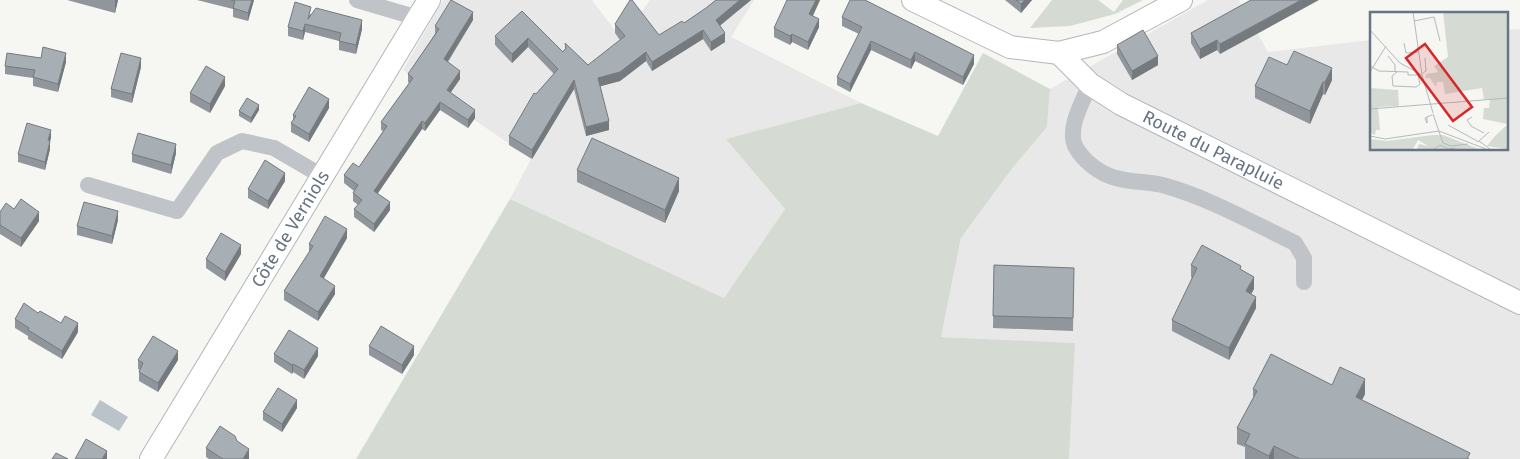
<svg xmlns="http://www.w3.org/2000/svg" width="1520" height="459" viewBox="0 0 1520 459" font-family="'Fira Sans',sans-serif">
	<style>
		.built { fill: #e7e8e7 }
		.green { fill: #d5dbd3 }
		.water { fill: #bac3c9 }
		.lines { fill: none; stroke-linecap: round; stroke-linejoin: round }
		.secondary-casing { stroke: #b2b7bc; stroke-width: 24 }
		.street { stroke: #c0c3c7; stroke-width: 16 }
		.secondary { stroke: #fff; stroke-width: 22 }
		.wall { fill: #90969b }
		.shaded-wall { fill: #757a7e }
		.building { fill: #a7aeb4; stroke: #757a7e }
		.labels { text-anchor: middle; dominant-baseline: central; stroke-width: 5; stroke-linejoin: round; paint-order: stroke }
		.street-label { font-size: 18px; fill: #677483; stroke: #fff }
		.inset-road { fill: none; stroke: #b4babf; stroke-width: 1 }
		.view { fill: #d62828; fill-opacity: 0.15; stroke: #d62828; stroke-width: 2.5 }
		.inset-edge { fill: none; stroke: #677483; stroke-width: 2.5 }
	</style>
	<rect width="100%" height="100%" fill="#f6f6f3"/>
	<path class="built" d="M443,0H592L622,40L650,0H754L731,37L861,103L727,139L785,209L724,298L510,199L531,159L403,70Z
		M1208,0H1239L1268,52L1371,40V149H1506V30L1520,29V459H1069L1075,343L941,337L961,238L1014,166L1047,127L1050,89Z"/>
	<path class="green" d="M1052,0H1098L1114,12L1123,0H1143L1115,14L1070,26L1030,28Z
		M983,53L1050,89L1047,127L1014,166L961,238L941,337L1075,343L1069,459H356L510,199L724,298L785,209L726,139L861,103L938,136Z"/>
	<path class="water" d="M100,400L128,417L119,431L91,415Z"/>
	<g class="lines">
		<defs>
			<g id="secondary">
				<path id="s1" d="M913,0L1010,47L1059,53L1090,84L1121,104L1520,303"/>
				<path d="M1059,53L1103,42L1181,0"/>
				<path id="s2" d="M151,459L429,0"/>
			</g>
		</defs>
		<use href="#secondary" class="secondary-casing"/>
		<path class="street" d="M357,0L418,18
			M1090,84C1083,101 1067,128 1075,146C1083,161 1100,174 1116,178C1132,183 1150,181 1166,186C1211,199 1253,223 1295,243L1304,258V282
			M88,185L177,211L217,153L242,141L274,148L322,176"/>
		<use href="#secondary" class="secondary"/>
	</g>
	<path class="wall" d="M67,0H118L115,13Z
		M197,0H254L248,21L233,17V9Z
		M716,0H751L720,25L725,42L711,51L703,39L652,71L646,61L620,81L600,86L609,130L586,136L574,89L532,159L509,145V136L536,94L554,74L528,47L512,63L495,45V36L522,11L563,52L565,49V43L588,65L620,40L615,33V24L659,35L684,23L706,8Z
		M787,0H820L813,16L819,27L808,50L792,42L790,45L774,37V28Z
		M1005,0H1032L1021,13Z
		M1251,0L1220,54L1217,50L1200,59L1191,43V33Z
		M311,14L362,29L356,54L339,50V41L305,32L303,40L288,36V27Z
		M842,17L974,64L963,85L915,61L911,69L871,50L850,92L837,85V77L859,34L842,26Z
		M473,20L448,62L460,79L450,93L475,118L468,128L440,110L425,131L422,129L377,194L390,210L374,232L354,217V209L358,205L353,201V193L354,191L344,183V175L359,167L383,131L381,130V122L409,83L408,82V74L435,34V26Z
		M1117,45L1158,65L1132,80L1117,54Z
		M66,62L58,92L33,86V78L5,74V66Z
		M1287,65L1332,80L1325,95L1323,94L1310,124L1255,98V86Z
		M141,67L132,103L111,97V89Z
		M225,86L210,113L190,102V93Z
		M329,108L309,142L291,132V123L293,121V115Z
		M259,110L251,123L239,116V111Z
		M51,138L50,141V149L45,170L18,162V154Z
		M176,153L171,174L132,162V154Z
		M577,170L679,191L665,223L577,182Z
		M285,181L268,209L248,198V189Z
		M14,209L39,221L21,247L0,234V212Z
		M118,220L112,244L77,235V226Z
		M347,238L323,279L335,294L318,321L284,300V291L309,252V244Z
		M241,254L225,281L206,268V259Z
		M994,265L1074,268L1073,331L993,328Z
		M1191,265L1241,270L1254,289L1251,294L1256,308L1229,360L1172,331V320L1192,278L1191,277Z
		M38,313L78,332L62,359L28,339V336L15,328V319Z
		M369,346L414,355L402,374L369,355Z
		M274,354L318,356L304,379L293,372L292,374L274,362Z
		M138,360H178L158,392L139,381V372L140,370L138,369Z
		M1332,385L1365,394L1362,400L1470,459H1245V447L1237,444V428L1253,398V389Z
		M297,408L282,432L263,420V412Z
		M237,441L249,458V459H209L206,457V448Z"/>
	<path class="shaded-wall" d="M115,0H118L115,13Z
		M252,0H254L248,21V13Z
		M740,0H751L716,29V20Z
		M816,0H820L809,23V14Z
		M1025,0H1032L1021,13V4Z
		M1301,0H1319L1220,54V44Z
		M473,12V20L444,67V59Z
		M819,19V27L808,50V42Z
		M362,20V29L356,54V45Z
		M305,24V32L303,40V31Z
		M703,30V39L652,71V62Z
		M725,33V42L711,51V42Z
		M792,34V42L790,45V36Z
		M528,38V47L512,63V54Z
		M1217,40V50L1200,59V49Z
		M871,41V50L850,92V84Z
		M646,52V61L620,81L598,87V78Z
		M915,52V61L911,69V60Z
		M66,53V62L58,92V84Z
		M974,55V64L963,85V77Z
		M1158,56V65L1132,80V71Z
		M141,58V67L132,103V94Z
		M1332,68V80L1325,95V82Z
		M460,71V79L447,98V90Z
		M225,77V86L210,113V104Z
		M574,80V89L532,159V150Z
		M1323,82V94L1310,124V111Z
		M329,99V108L309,142V134Z
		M440,102V110L425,131V123Z
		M259,105V110L251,123V118Z
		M475,110V118L468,128V120Z
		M422,121V129L374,199V191Z
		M609,121V130L586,136V127Z
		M51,130V138L48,148V140Z
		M50,141V149L45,170V162Z
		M176,144V153L171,174V165Z
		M285,173V181L268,209V201Z
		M679,178V191L665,223V210Z
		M390,202V210L374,232V224Z
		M118,211V220L112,244V236Z
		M39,212V221L21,247V238Z
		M347,229V238L320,285V276Z
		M241,245V254L225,281V272Z
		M1254,277V289L1246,303V291Z
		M335,286V294L318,321V312Z
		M1256,297V308L1229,360V348Z
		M78,323V332L62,359V351Z
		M414,346V355L402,374V365Z
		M318,348V356L304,379V370Z
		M178,351V360L158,392V383Z
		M293,364V372L292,374V365Z
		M1365,379V394L1356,412V397Z
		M297,400V408L282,432V424Z
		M1274,446V459H1269V456Z
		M249,449V459H243Z
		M107,451V459H102Z"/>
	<path class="building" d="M231,0H252L248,13L233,8L235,1Z
		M451,0L473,12L444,59L460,71L447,90L475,110L468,120L440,102L425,123L422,121L374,191L390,202L374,224L354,209L362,200L353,193L358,185L344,175L353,163L359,167L387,126L381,122L413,78L408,74L439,29L435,26Z
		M630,0H632L659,35L682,21L684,23L706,8L716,0H740L716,20L725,33L711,42L703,30L652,62L646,52L620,72L598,78L609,121L586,127L574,80L532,150L509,136L534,93L536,94L558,69L528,38L512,54L495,36L522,11L563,52L566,48L565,43L588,65L625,36L615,24Z
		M787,0H816L809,14L819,19L808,42L792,34L790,36L774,28Z
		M850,0H865L974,55L963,77L915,52L911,60L871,41L850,84L837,77L862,27L842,17Z
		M1016,0H1025L1021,4Z
		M1251,0H1301L1220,44L1217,40L1200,49L1191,33Z
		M295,2L311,7L308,19L316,8L362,20L356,45L339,41L341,33L305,24L303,31L288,27Z
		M1143,30L1158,56L1132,71L1117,45Z
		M43,47L66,53L58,84L33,77L35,70L5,66L7,53L41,58Z
		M1294,51L1332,68L1325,82H1323L1310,111L1255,86L1269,57L1287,65Z
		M121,53L141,58L132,94L111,89Z
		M206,66L225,77L210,104L190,93Z
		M309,87L329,99L309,134L291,123L296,116L293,115Z
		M247,98L259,105L251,118L239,111Z
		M27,123L51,130L48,140L50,141L45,162L18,154Z
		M138,133L176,144L171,165L132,154Z
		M592,138L679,178L665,210L577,170Z
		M265,160L285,173L268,201L248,189Z
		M21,199L39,212L21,238L0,225V212L6,203L14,209Z
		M84,202L118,211L112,236L77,226Z
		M325,216L347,229L320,276L335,286L318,312L284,291L313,246L309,244Z
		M221,233L241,245L225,272L206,259Z
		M1202,245L1241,266L1240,269L1254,277L1246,291L1256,297L1229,348L1172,320L1197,268L1191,265Z
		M994,265L1074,268L1073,318L993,316Z
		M24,303L38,313L40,311L61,323L65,316L78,323L62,351L28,330L29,328L15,319Z
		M381,326L414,346L402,365L369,346Z
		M289,330L318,348L304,370L293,364L292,365L274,354Z
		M153,336L178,351L158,383L139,372L143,363L138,360Z
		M1271,354L1332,385L1340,367L1365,379L1356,397L1470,453L1467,459H1300L1274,446L1269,456L1245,444L1250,434L1237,428L1257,391L1253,389Z
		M278,388L297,400L282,424L263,412Z
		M220,426L235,436L237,441L249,449L243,459H223L206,448Z
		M86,439L107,451L102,459H75Z
		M56,453L68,459H52Z"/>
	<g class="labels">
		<g class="street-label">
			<text stroke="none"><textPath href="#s1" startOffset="341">Route du Parapluie</textPath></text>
			<text stroke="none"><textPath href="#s2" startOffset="269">Côte de Verniols</textPath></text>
		</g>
	</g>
	<g transform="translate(1370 12)">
		<rect width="138" height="138" fill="#f6f6f3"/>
		<path d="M73,0H137V112L113,107L114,96H119L120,87H114L112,76L75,82L73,70H67L66,75L60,66H55L56,62L68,60L64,54L78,45ZM0,76L28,78L29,94L8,95L10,118H6L5,123L0,121ZM137,113V137L117,134L125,124ZM63,123H73L109,137H47L49,132L58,134L48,128L43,137H0V127L17,129Z" fill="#d5dbd3"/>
		<path class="inset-road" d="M43,0L52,63L63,101M44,9L64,5L70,29M0,18L30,51L52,63M34,31L36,41L49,40M18,44L25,53V60M0,54L9,59L38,60M0,60L16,34M27,60L22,64L23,74L46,75L50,72L48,63H38V60M53,61L56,59L55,46M0,97L138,86M63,102L73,131L81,134L98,132M57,105V111L55,106L57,105L62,103M102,105L97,108L101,114L114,121M78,113L109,130M119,120L109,129L120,137M0,124L15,127L69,119L116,137M64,137L70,133L78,137L85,136"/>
		<path class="view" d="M55,32L102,95L83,109L36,46Z"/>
		<rect width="138" height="138" class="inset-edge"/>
	</g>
</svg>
